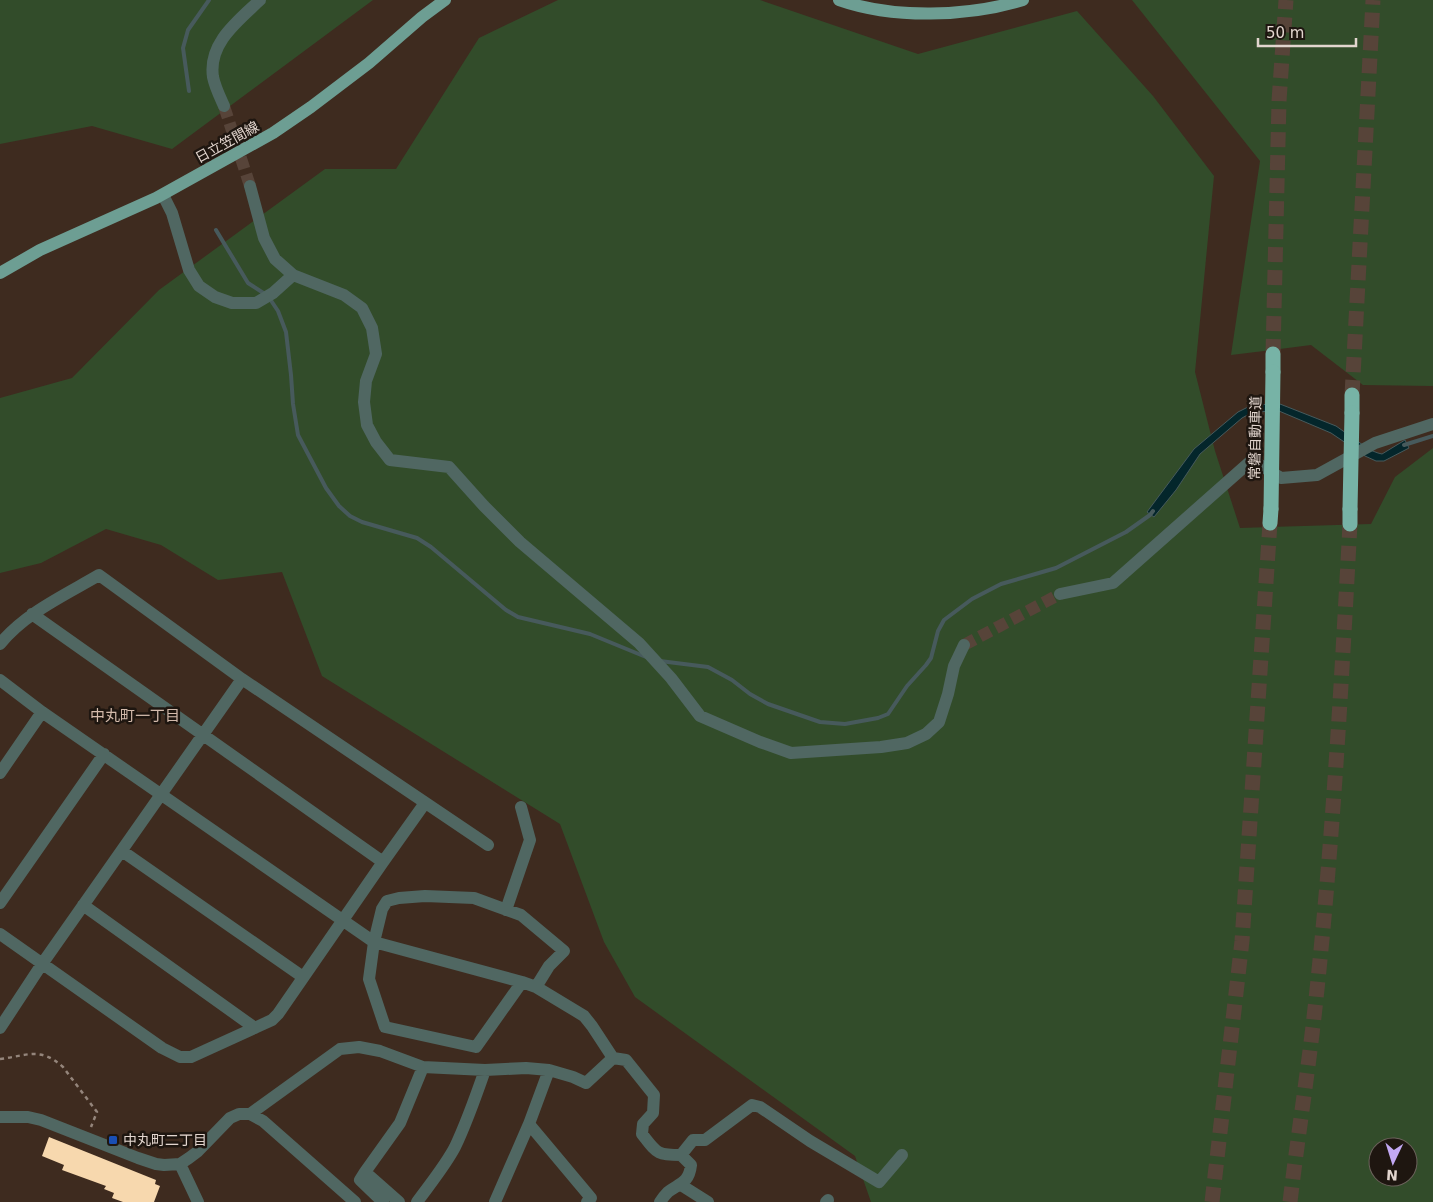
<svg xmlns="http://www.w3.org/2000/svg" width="1433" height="1202" viewBox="0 0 1433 1202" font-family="'DejaVu Sans','Noto Sans JP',sans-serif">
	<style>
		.green { fill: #324c2a; fill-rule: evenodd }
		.water { fill: #04262b; stroke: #475a5c }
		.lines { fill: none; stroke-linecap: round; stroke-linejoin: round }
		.stream { stroke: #475a5c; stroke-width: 4 }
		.building { fill: #f7d8ae }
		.minor-tunnel { stroke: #574439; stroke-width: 12; stroke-dasharray: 12 6; stroke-linecap: butt }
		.highway-tunnel { stroke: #574439; stroke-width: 15; stroke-dasharray: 15 8; stroke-linecap: butt }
		.path { stroke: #94857b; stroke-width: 2.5; stroke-dasharray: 4 4; stroke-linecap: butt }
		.minor { stroke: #506762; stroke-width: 12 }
		.major { stroke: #6d9e93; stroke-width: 12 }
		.highway { stroke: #77b3a6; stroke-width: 15 }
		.highway-bridge { stroke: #77b3a6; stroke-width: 15 }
		.transit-dot { fill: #1a4fb4; stroke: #1e1610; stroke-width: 2 }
		.labels { text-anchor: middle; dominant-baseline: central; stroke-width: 5; stroke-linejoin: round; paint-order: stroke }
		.street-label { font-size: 14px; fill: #e2d5ce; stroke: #1e1610 }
		.poi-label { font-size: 14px; fill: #e2d5ce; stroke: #1e1610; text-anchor: start }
		.neighbourhood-label { font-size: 15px; fill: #d4bbac; stroke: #1e1610 }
	</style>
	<rect width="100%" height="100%" fill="#3e2b1f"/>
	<path class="green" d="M0,0H373L172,149L92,126L0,144Z
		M558,0H760L918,54L1077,11L1153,96L1214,176L1195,372L1215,451L1240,528L1371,524L1395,477L1433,448V1202H871L855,1156L635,997L604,942L560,824L322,676L282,572L218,580L161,545L106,529L41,563L0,573V398L72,378L159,290L325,169H396L479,38ZM1378,1147H1408V1177H1378Z
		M1132,0H1433V386L1363,385L1311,345L1231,355L1260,161Z"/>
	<path class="water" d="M1280,404L1336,426L1370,450L1378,453L1382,454L1405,440L1409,448L1384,461H1376L1365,456L1331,433L1279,411L1253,412L1242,418L1200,454L1176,490L1154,517L1147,512L1194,449L1238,412L1252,405Z"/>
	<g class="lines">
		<path class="stream" d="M189,91L183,48L188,30L209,0
			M216,230L248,283L268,296L278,311L286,332L291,375L293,404L298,435L326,488L339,506L350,516L362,522L417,538L431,547L506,610L518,617L590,634L646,657
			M1404,445L1433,436
			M660,661L708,667L732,680L750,694L768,704L820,722L845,724L878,718L888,714L907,686L926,665L931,658L938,631L944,620L972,599L1001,584L1056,568L1126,532L1150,515L1153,511"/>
	</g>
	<path class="building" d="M49,1137L156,1180L155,1184L160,1186L154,1202H123L112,1198L114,1193L104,1189L106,1186L62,1170L64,1165L42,1156Z"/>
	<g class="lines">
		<path class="minor-tunnel" d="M224,106L250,186
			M964,645L1060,594"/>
		<path class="highway-tunnel" d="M1273,354L1279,101L1286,0
			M1352,395L1373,0
			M1212,1202L1242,941L1270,523
			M1290,1202C1297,1143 1306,1085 1313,1026C1332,859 1341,691 1350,524"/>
		<path class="path" d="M0,1059C26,1056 40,1046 63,1067L97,1112L91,1127"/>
		<path class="minor" d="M224,106C220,97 215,87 213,77C208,43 238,21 260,0
			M250,186L264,238L275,259L293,275L344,295L362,308L372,328L376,354L366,381L364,402L367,425L376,442L390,460L449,467L484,506L520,542L639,643L671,678L700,716L760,742L791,753L881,747L907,743L926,734L939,722L948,694L954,666L964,645
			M163,195L172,213L189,270L199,286L215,297L232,303H256L273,293L293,275
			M1060,594L1113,583L1252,460L1281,478L1317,475L1375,443L1433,424
			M32,614L383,862
			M0,644C25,613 65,595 99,575L242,679L488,845
			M0,680L42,712L374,942L522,982L536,987L584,1016L592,1026L613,1058L626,1060L654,1095L653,1113L643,1124L642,1134C657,1153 656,1155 681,1155L691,1165C689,1183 680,1183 668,1192C665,1195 662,1199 660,1202
			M0,773L42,712
			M122,851L303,977
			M0,903L104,754
			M83,905L255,1028
			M506,910L530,840L521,807
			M0,934L162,1048L180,1057H191L272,1020L278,1014L383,862L425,803
			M522,982L476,1047L385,1027L369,979L374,942L382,909L387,901L399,898L425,896L474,898L521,915L564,951L549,966L536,987
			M0,1028L42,964L242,679
			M549,1070L573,1077L586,1083L613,1058
			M250,1114L340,1049L359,1047L380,1051L423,1067L485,1070L526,1068L549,1070L529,1124L591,1198L587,1202
			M0,1117H28L41,1120L138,1158L156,1164L164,1165L180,1164L189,1158L197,1152L230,1118L239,1114H250L263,1121L355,1202
			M681,1155L693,1140H705L752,1105L760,1107L810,1141L879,1182L902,1155
			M180,1164L198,1202
			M365,1172L360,1180L383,1202
			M681,1185L708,1202
			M399,1202L365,1172L400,1123L423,1067
			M417,1202C430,1184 445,1166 455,1147C467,1122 476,1096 485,1070
			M495,1202L529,1124
			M826,1202L828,1200"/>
		<path class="major" d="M839,0C893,19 968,17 1023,0
			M0,273L40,250L156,198L273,133L311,107L369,63L422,17L445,0"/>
		<path class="highway" d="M1273,372V354
			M1352,413V395
			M1270,523L1271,509
			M1350,524V509"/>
		<path class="highway-bridge" d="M1271,509L1273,372
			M1350,509L1352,413"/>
	</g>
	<rect class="transit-dot" x="108" y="1135" width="10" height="10" rx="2.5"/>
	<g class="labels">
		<g class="street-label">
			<text transform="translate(227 142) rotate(-29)">日立笠間線</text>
			<text transform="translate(1255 438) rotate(-89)">常磐自動車道</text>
		</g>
		<g class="poi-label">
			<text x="123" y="1140">中丸町二丁目</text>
		</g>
		<g class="neighbourhood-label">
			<text x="135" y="716">中丸町一丁目</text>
		</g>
	</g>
	<g transform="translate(1393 1162) rotate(184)"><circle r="24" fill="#1e1610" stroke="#6c625c"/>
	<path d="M0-4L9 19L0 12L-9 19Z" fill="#c2a8f3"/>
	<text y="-8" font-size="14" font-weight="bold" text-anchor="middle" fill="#e2d5ce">N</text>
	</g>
	<path d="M1258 38v8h98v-8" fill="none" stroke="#e2d5ce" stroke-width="2.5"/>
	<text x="1266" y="38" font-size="15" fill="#e2d5ce" stroke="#1e1610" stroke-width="4" paint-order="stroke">50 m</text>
</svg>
